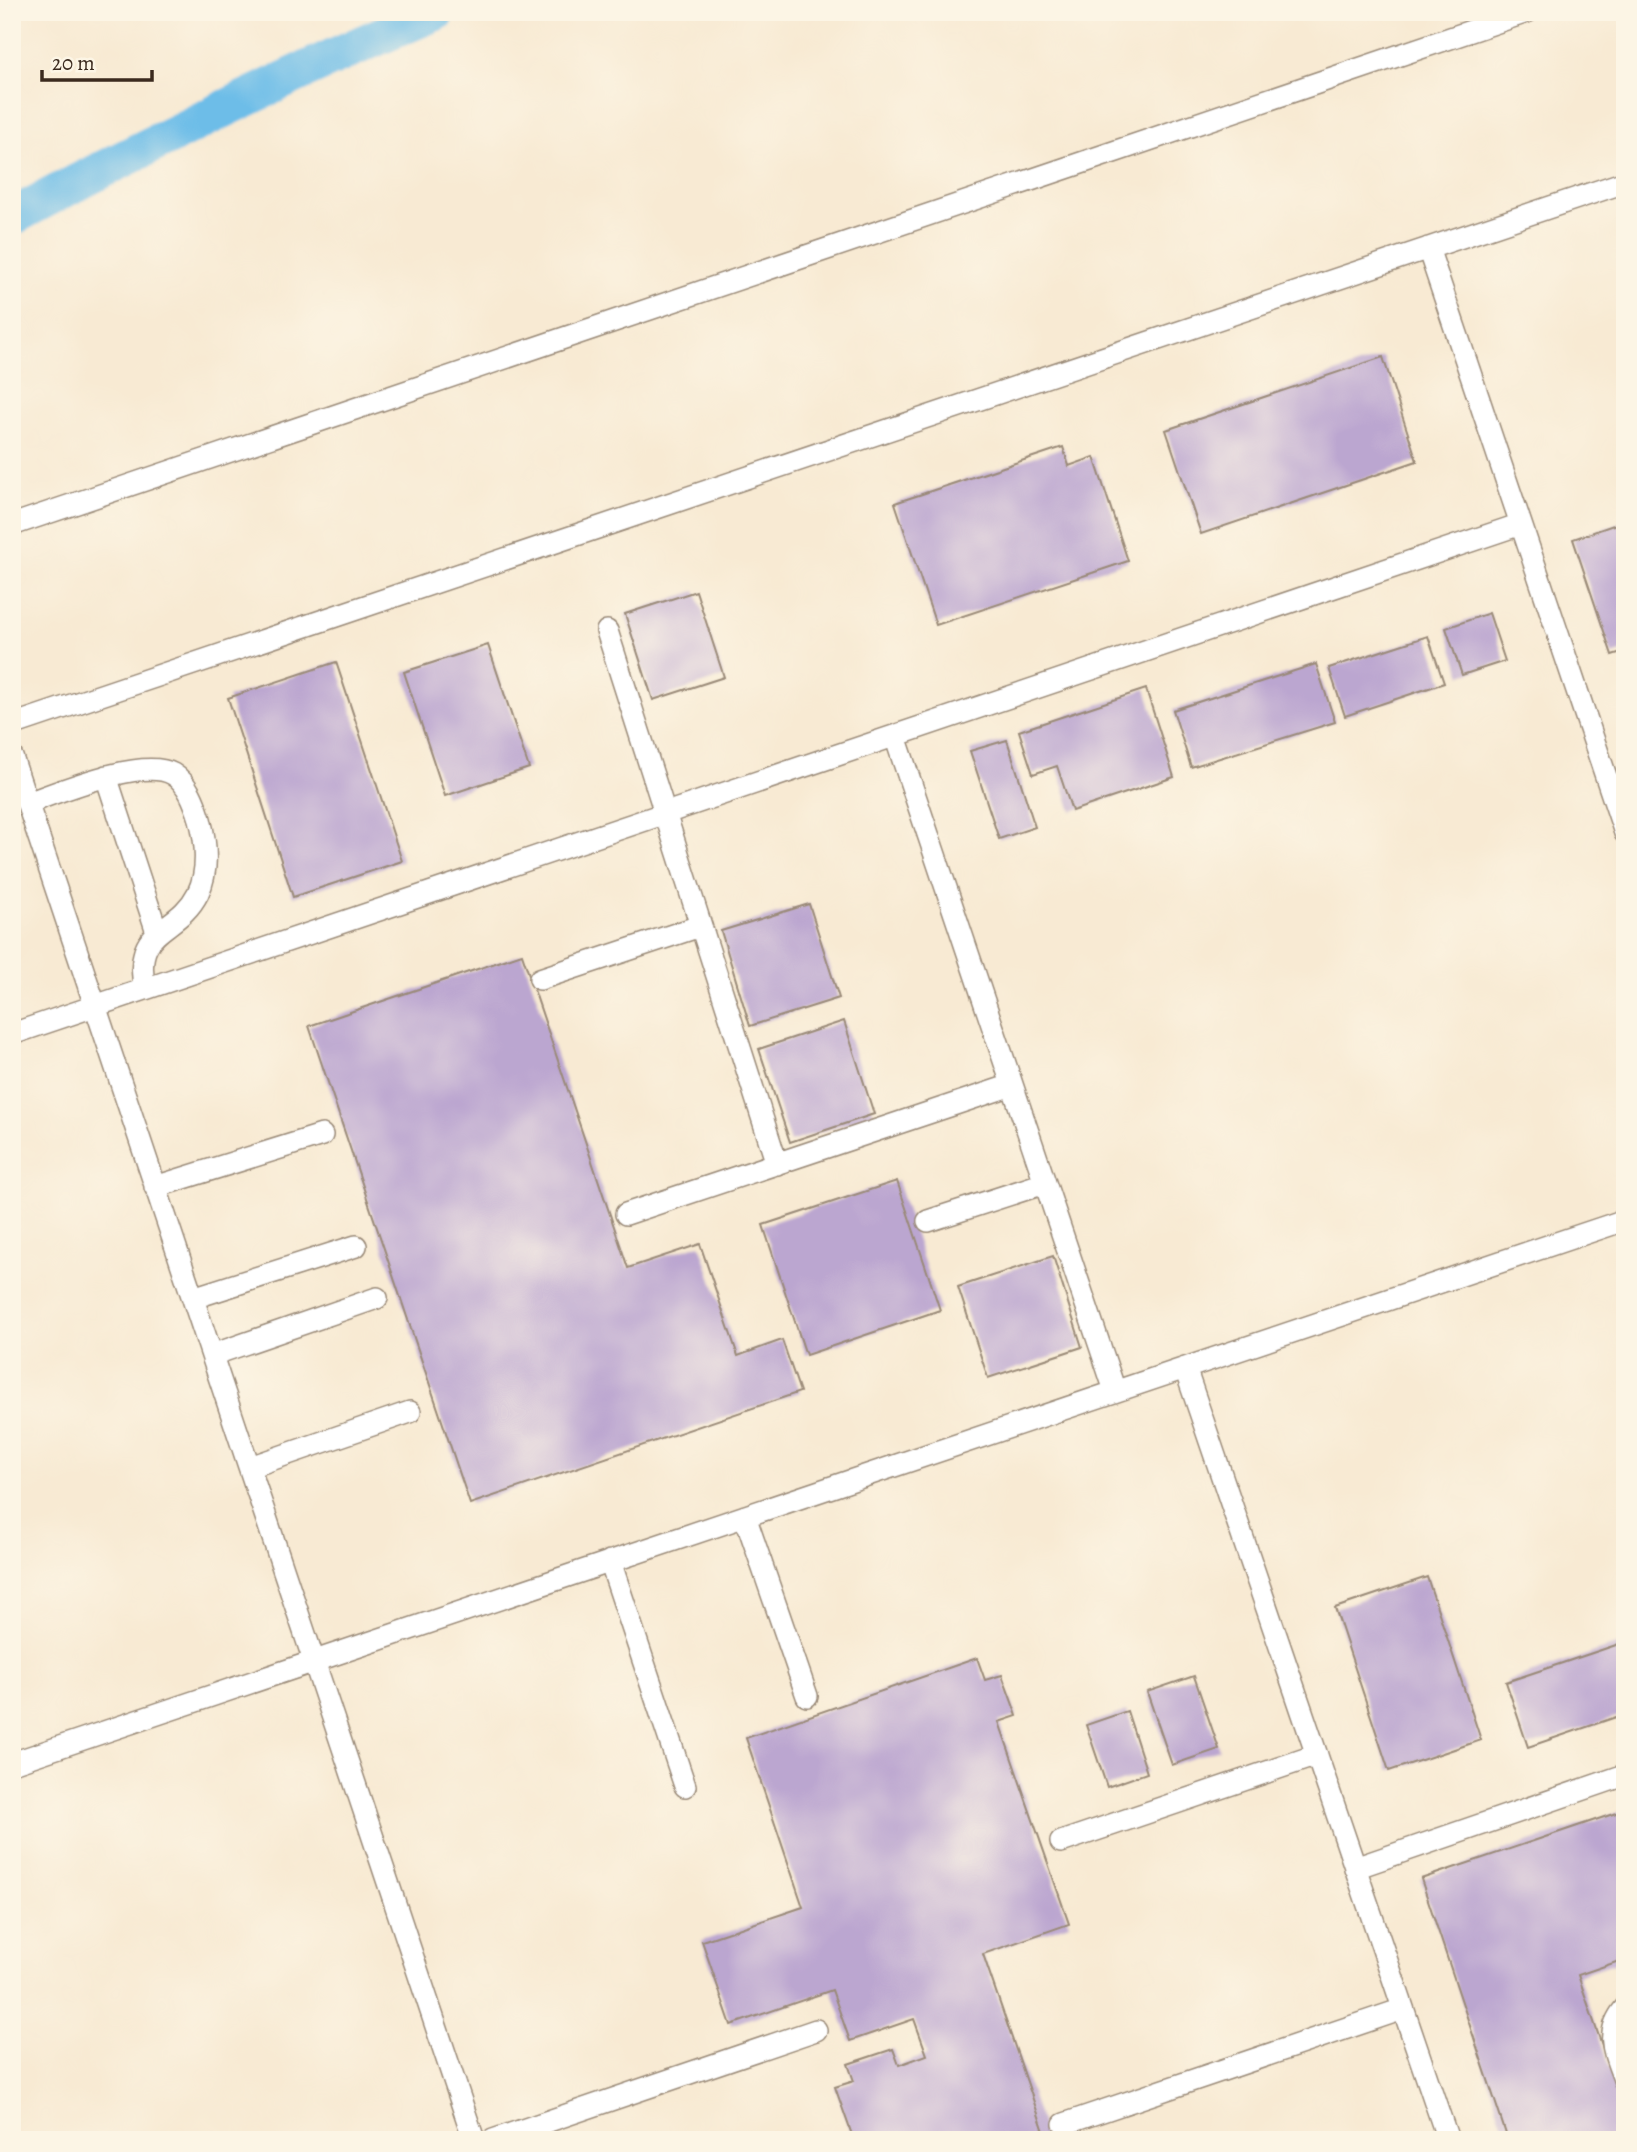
<svg xmlns="http://www.w3.org/2000/svg" width="1637" height="2152" viewBox="0 0 1637 2152" font-family="Alegreya,serif">
	<style>
		.lines { fill: none; stroke-linecap: round; stroke-linejoin: round }
		.canal { stroke: #6dbde8; stroke-width: 38 }
		.building { fill: #bba6d0 }
		.service-casing { stroke: #9a8a78; stroke-width: 24 }
		.service { stroke: #fff; stroke-width: 21 }
	</style>
	<rect width="100%" height="100%" fill="#fcf5e5"/>
	<filter id="ink" filterUnits="userSpaceOnUse"><feTurbulence type="fractalNoise" baseFrequency=".0143" numOctaves="2"/><feDisplacementMap in="SourceGraphic" scale="14" xChannelSelector="R" yChannelSelector="G"/><feConvolveMatrix kernelMatrix="1 2 1 2 8 2 1 2 1" color-interpolation-filters="sRGB"/></filter>
	<filter id="wash" filterUnits="userSpaceOnUse"><feTurbulence type="fractalNoise" baseFrequency=".00686" numOctaves="4" result="noise"/><feDisplacementMap in="SourceGraphic" scale="28" xChannelSelector="R" yChannelSelector="G"/><feGaussianBlur stdDeviation="1.57" result="paint"/><feColorMatrix in="noise" values="0 0 0 0 0 0 0 0 0 0 0 0 0 0 0 0 0 1.4 0 .05"/><feComposite in="paint" operator="in"/></filter>
	<g filter="url(#wash)">
		<rect width="100%" height="100%" fill="#f8ead3"/>
		<g class="lines">
			<path class="canal" d="M12,217C70,185 129,156 188,127C270,86 352,47 436,12"/>
		</g>
		<g id="blocks">
			<path class="building" d="M1383,357L1417,461L1201,534L1166,430Z
				M1063,447L1069,466L1094,457L1128,561L936,625L895,503Z
				M1622,522L1625,529V651L1612,655L1573,539Z
				M696,591L724,677L653,700L625,614Z
				M1489,613L1505,661L1462,675L1446,628Z
				M1428,636L1444,683L1345,716L1329,668Z
				M488,645L529,768L445,796L404,672Z
				M336,662L402,861L293,897L228,698Z
				M1316,664L1335,722L1191,767L1173,710Z
				M1146,689L1174,777L1072,811L1057,766L1033,774L1019,731Z
				M1007,740L1035,827L999,839L970,751Z
				M809,904L839,998L750,1026L721,931Z
				M522,954L628,1268L700,1244L738,1356L782,1340L800,1392L470,1504L309,1026Z
				M844,1021L874,1114L790,1142L759,1049Z
				M897,1181L940,1310L806,1355L763,1225Z
				M1053,1256L1082,1347L988,1378L958,1287Z
				M1427,1577L1481,1740L1389,1771L1335,1608Z
				M1625,1642V1714L1528,1747L1506,1682Z
				M977,1658L985,1680L1002,1675L1017,1716L999,1722L1069,1924L983,1954L1047,2140H839L852,2135L835,2087L854,2081L848,2064L893,2049L899,2065L927,2055L914,2019L850,2041L832,1990L731,2025L702,1941L803,1907L746,1738Z
				M1194,1676L1219,1749L1172,1765L1147,1692Z
				M1127,1711L1147,1773L1107,1787L1086,1725Z
				M1625,1810V1959L1578,1975L1625,2113V2140H1508L1421,1879Z"/>
		</g>
	</g>
	<g filter="url(#ink)">
		<use href="#blocks" fill-opacity="0" stroke="#9a8a78" stroke-width="2"/>
		<g class="lines">
			<defs>
				<path id="service" d="M1428,248L1625,833
					M12,525L1527,12
					M607,631L777,1164
					M12,725L1625,182
					M895,736L1115,1391
					M12,757L474,2140
					M106,776L157,932
					M27,803C59,792 142,757 173,774C188,783 195,803 200,819C206,842 209,870 198,893C177,935 131,925 145,989
					M540,979L700,926
					M12,1034L1521,524
					M155,1187L322,1135
					M626,1214L1012,1085
					M928,1221L1045,1183
					M193,1298L356,1246
					M212,1355L377,1298
					M1185,1368L1448,2140
					M250,1467L410,1412
					M745,1516L807,1696
					M610,1561L685,1786
					M12,1763L1625,1220
					M1061,1842L1317,1755
					M1355,1868L1625,1775
					M1625,2008C1603,2034 1615,2054 1625,2082
					M1064,2124L1403,2009
					M493,2140L816,2030"/>
			</defs>
			<use href="#service" class="service-casing"/>
			<use href="#service" class="service"/>
		</g>
	</g>
	<rect width="1637" height="2152" fill="none" stroke="#fcf5e5" stroke-width="42"/>
	<path d="M42 70v10h110v-10" fill="none" stroke="#3b2a1e" stroke-width="3.5"/>
	<text x="52" y="70" font-size="21" fill="#3b2a1e" stroke="#fcf5e5" stroke-width="5" paint-order="stroke">20 m</text>
</svg>
